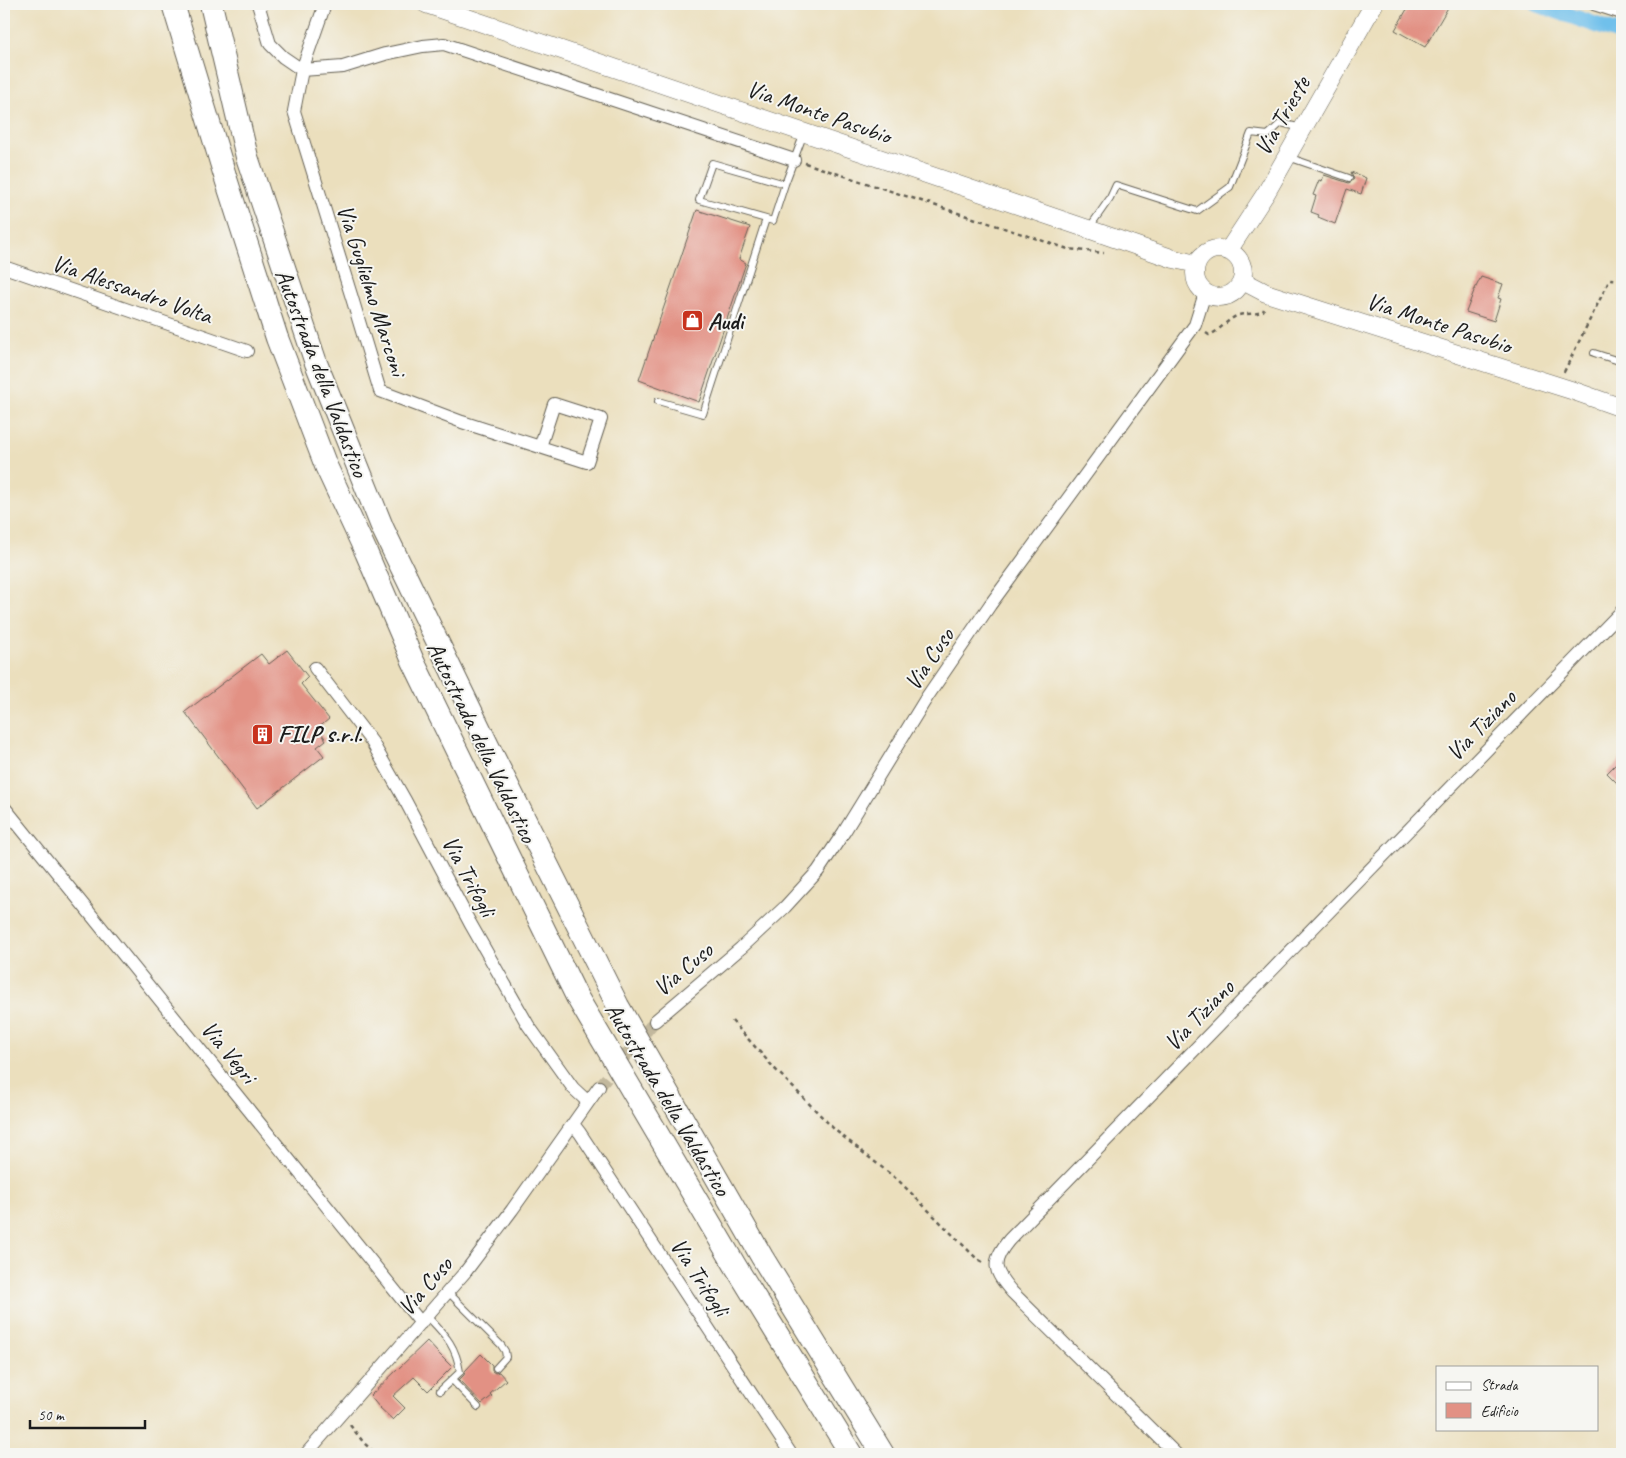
<svg xmlns="http://www.w3.org/2000/svg" width="1626" height="1458" viewBox="0 0 1626 1458" font-family="Caveat,sans-serif">
	<style>
		.lines { fill: none; stroke-linecap: round; stroke-linejoin: round }
		.canal { stroke: #70c0eb; stroke-width: 16 }
		.building { fill: #e29184 }
		.street-tunnel { stroke: #c2b89d; stroke-width: 12; stroke-dasharray: 12 6; stroke-linecap: butt }
		.lane-casing { stroke: #646054; stroke-width: 8 }
		.street-casing { stroke: #646054; stroke-width: 14 }
		.secondary-casing { stroke: #646054; stroke-width: 19 }
		.highway-casing { stroke: #646054; stroke-width: 24 }
		.path { stroke: #646054; stroke-width: 2.5; stroke-dasharray: 4 4; stroke-linecap: butt }
		.lane { stroke: #fff; stroke-width: 6 }
		.street { stroke: #fff; stroke-width: 12 }
		.secondary { stroke: #fff; stroke-width: 18 }
		.highway { stroke: #fff; stroke-width: 22 }
		.labels { text-anchor: middle; dominant-baseline: central; stroke-width: 4; stroke-linejoin: round; paint-order: stroke }
		.street-label { font-size: 24px; fill: #1c1c1c; stroke: #f6f6f2 }
		.poi-label { font-size: 24px; font-weight: bold; fill: #1c1c1c; stroke: #f6f6f2; text-anchor: start }
	</style>
	<rect width="100%" height="100%" fill="#f6f6f2"/>
	<filter id="ink" filterUnits="userSpaceOnUse"><feTurbulence type="fractalNoise" baseFrequency=".02" numOctaves="2"/><feDisplacementMap in="SourceGraphic" scale="10" xChannelSelector="R" yChannelSelector="G"/><feConvolveMatrix kernelMatrix="1 2 1 2 8 2 1 2 1" color-interpolation-filters="sRGB"/></filter>
	<filter id="wash" filterUnits="userSpaceOnUse"><feTurbulence type="fractalNoise" baseFrequency=".0096" numOctaves="4" result="noise"/><feDisplacementMap in="SourceGraphic" scale="20" xChannelSelector="R" yChannelSelector="G"/><feGaussianBlur stdDeviation="1.12" result="paint"/><feColorMatrix in="noise" values="0 0 0 0 0 0 0 0 0 0 0 0 0 0 0 0 0 1.4 0 .05"/><feComposite in="paint" operator="in"/></filter>
	<g filter="url(#wash)">
		<rect width="100%" height="100%" fill="#ebdfbd"/>
		<g class="lines">
			<path class="canal" d="M1537,4L1622,34"/>
		</g>
		<g id="blocks">
			<path class="building" d="M1410,4H1450L1425,47L1395,30Z
				M1351,172L1366,178L1361,194L1347,189L1335,224L1318,217L1319,215L1311,212L1316,196L1313,195L1319,180L1322,181L1324,175L1349,183L1354,179Z
				M697,210L750,227L739,259L746,263L699,402L639,380Z
				M1481,277L1503,284L1498,298L1501,299L1494,321L1466,312L1474,291Z
				M287,650L308,677L301,684L329,719L318,728L326,740L317,747L324,756L257,808L185,712L261,654L269,664Z
				M1622,758V788L1607,773Z
				M427,1341L437,1352L452,1367L428,1391L414,1377L393,1396L405,1408L393,1420L379,1407L370,1396Z
				M481,1354L492,1365V1371L495,1373L499,1372L506,1380L490,1394L492,1396L482,1404L459,1380L464,1375L465,1371Z"/>
		</g>
	</g>
	<g filter="url(#ink)">
		<use href="#blocks" fill-opacity="0" stroke="#646054" stroke-width="1"/>
		<g class="lines">
			<path class="street-tunnel" d="M599,1087L655,1021"/>
			<defs>
				<path id="lane" d="M1288,157L1349,178
					M785,184L773,221L699,200L712,163L785,184L804,133
					M1089,228L1110,198L1116,185L1197,211L1230,187L1251,133L1268,135L1281,123L1302,128
					M1594,353L1622,362
					M658,401L703,414L766,219
					M448,1292L501,1345L505,1351L506,1357L496,1368
					M427,1316C445,1335 456,1345 460,1372L440,1391
					M452,1380L478,1407"/>
				<path id="street" d="M258,4L270,44L283,57L302,70
					M325,4L302,70L294,111L352,298L380,391L462,422L587,462L601,419L554,404L540,447
					M1594,4L1622,13
					M302,70L343,67L385,54L423,46L444,44L794,160
					M4,267L247,351
					M315,668L372,742L406,802L470,923L528,1025L573,1088L588,1102
					M4,807L421,1323
					M655,1021L741,948L785,907L818,871L844,832L927,697L990,605L1195,325L1205,293
					M573,1124L580,1133L791,1454
					M306,1454L466,1271L512,1210L599,1087
					M1176,1454L1012,1292C994,1271 990,1263 1009,1240L1622,611"/>
				<path id="secondary" d="M426,4L1088,229L1174,259L1197,264
					M1195 273a24 24 0 1 1 48 0a24 24 0 1 1-48 0Z
					M1228,251L1266,193L1374,4
					M1243,281L1266,293L1574,391L1622,408"/>
				<path id="highway" d="M173,4L226,179L277,338L326,466L366,552L413,661L577,997L736,1267L851,1454
					M211,4L247,157L316,363L383,529L488,746L618,1006L762,1257L883,1454"/>
			</defs>
			<use href="#lane" class="lane-casing"/>
			<use href="#street" class="street-casing"/>
			<use href="#secondary" class="secondary-casing"/>
			<use href="#highway" class="highway-casing"/>
			<path class="path" d="M1574,4L1581,6
				M805,163L1068,249L1104,253
				M1206,333L1209,335C1220,331 1227,319 1239,315C1247,313 1256,315 1263,311L1264,309
				M1564,372L1610,279L1622,280
				M732,1021L775,1069L835,1130L899,1181L977,1259L983,1262
				M350,1425L364,1443L376,1454"/>
			<use href="#lane" class="lane"/>
			<use href="#street" class="street"/>
			<use href="#secondary" class="secondary"/>
			<use href="#highway" class="highway"/>
		</g>
	</g>
	<defs>
		<symbol id="shop-square" viewBox="-11 -11 22 22"><rect x="-9" y="-9" width="18" height="18" rx="4" fill="#c8321e" stroke="#f6f6f2"/><path d="M-5-2.5h2.3a2.7 3.5 0 0 1 5.4 0H5L5.5 6h-11ZM-1.5-2.5h3a1.5 2.3 0 0 0-3 0Z" fill="#fff"/></symbol>
		<symbol id="building-square" viewBox="-11 -11 22 22"><rect x="-9" y="-9" width="18" height="18" rx="4" fill="#c8321e" stroke="#f6f6f2"/><path d="M-4-6H4V6H1V3H-1V6H-4ZM-2.5-4.3h1.7v1.8h-1.7ZM.8-4.3h1.7v1.8H.8ZM-2.5-1h1.7V.8h-1.7ZM.8-1h1.7V.8H.8Z" fill="#fff"/></symbol>
	</defs>
	<g fill-rule="evenodd">
		<use href="#shop-square" x="680" y="308" width="25" height="25"/>
		<use href="#building-square" x="250" y="722" width="25" height="25"/>
	</g>
	<g class="labels">
		<g class="street-label">
			<text transform="translate(819 112) rotate(19)">Via Monte Pasubio</text>
			<text transform="translate(1282 116) rotate(-60)">Via Trieste</text>
			<text transform="translate(132 289) rotate(19)">Via Alessandro Volta</text>
			<text transform="translate(372 290) rotate(72)">Via Guglielmo Marconi</text>
			<text transform="translate(1439 323) rotate(18)">Via Monte Pasubio</text>
			<text transform="translate(322 373) rotate(69)">Autostrada della Valdastico</text>
			<text transform="translate(929 659) rotate(-56)">Via Cuso</text>
			<text transform="translate(1481 725) rotate(-46)">Via Tiziano</text>
			<text transform="translate(482 742) rotate(64)">Autostrada della Valdastico</text>
			<text transform="translate(469 876) rotate(62)">Via Trifogli</text>
			<text transform="translate(683 969) rotate(-40)">Via Cuso</text>
			<text transform="translate(1199 1015) rotate(-46)">Via Tiziano</text>
			<text transform="translate(229 1052) rotate(51)">Via Vegri</text>
			<text transform="translate(668 1099) rotate(59)">Autostrada della Valdastico</text>
			<text transform="translate(700 1277) rotate(57)">Via Trifogli</text>
			<text transform="translate(425 1286) rotate(-49)">Via Cuso</text>
		</g>
		<g class="poi-label">
			<text x="708" y="321">Audi</text>
			<text x="278" y="734">FILP s.r.l.</text>
		</g>
	</g>
	<rect width="1626" height="1458" fill="none" stroke="#f6f6f2" stroke-width="20"/>
	<rect x="1436" y="1366" width="162" height="65" fill="#f6f6f2" stroke="#9f9f9c"/>
	<rect x="1446" y="1382" width="25" height="8" fill="#ffffff" stroke="#9f9f9c"/>
	<text x="1481" y="1390" font-size="15" fill="#1c1c1c">Strada</text>
	<rect x="1446" y="1403" width="25" height="15" fill="#e29184" stroke="#9f9f9c"/>
	<text x="1481" y="1416" font-size="15" fill="#1c1c1c">Edificio</text>
	<path d="M30 1420v8h115v-8" fill="none" stroke="#1c1c1c" stroke-width="2.5"/>
	<text x="38" y="1420" font-size="15" fill="#1c1c1c" stroke="#f6f6f2" stroke-width="4" paint-order="stroke">50 m</text>
</svg>
